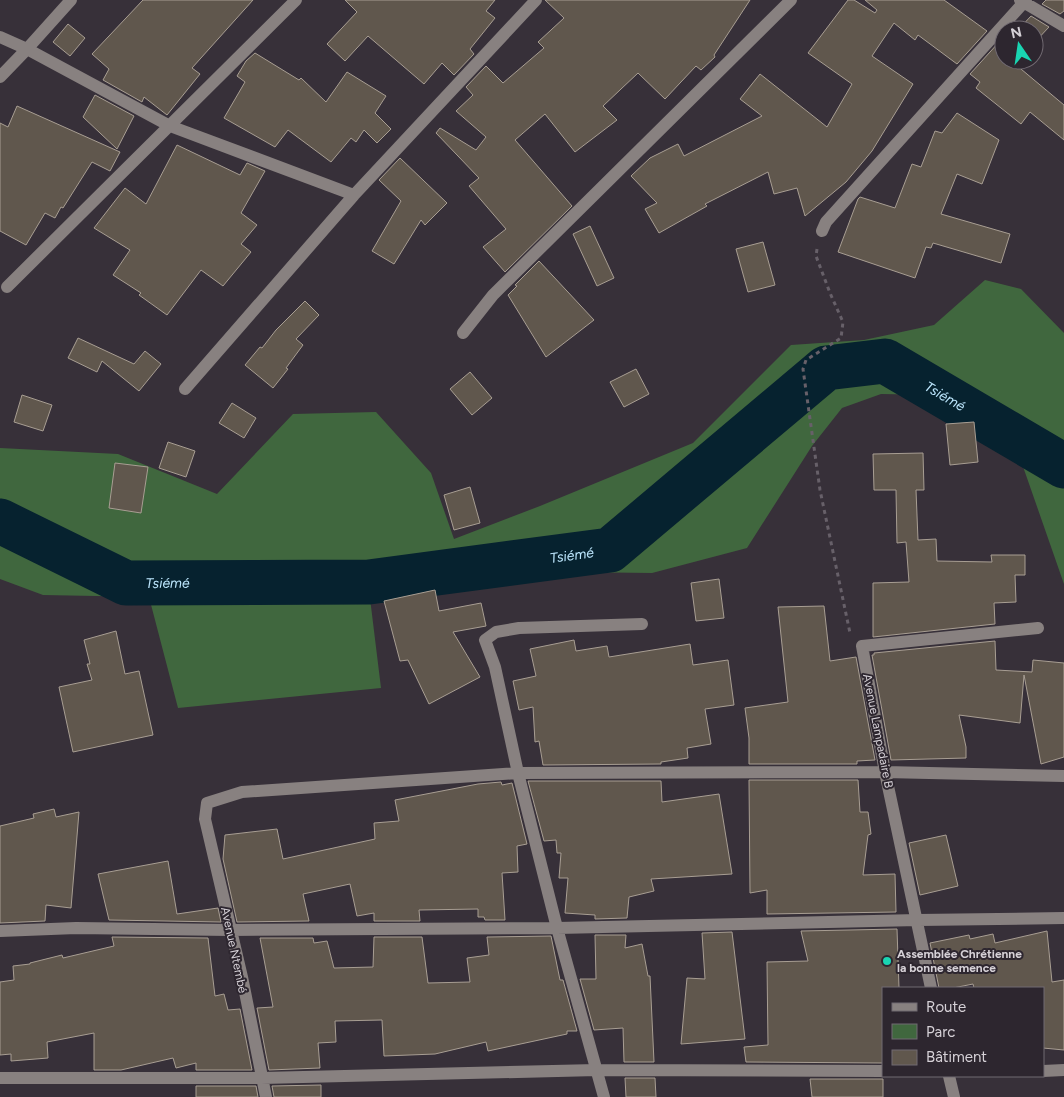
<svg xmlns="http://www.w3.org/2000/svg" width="1064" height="1097" viewBox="0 0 1064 1097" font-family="Figtree,sans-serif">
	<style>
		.green { fill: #40673e }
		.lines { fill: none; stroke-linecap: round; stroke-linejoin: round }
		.river { stroke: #06222f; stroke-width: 45 }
		.building { fill: #60574d; stroke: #a89e93 }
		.path { stroke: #676069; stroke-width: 3; stroke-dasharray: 4 4; stroke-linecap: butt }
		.minor { stroke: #888180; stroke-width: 12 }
		.poi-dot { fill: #19d5b2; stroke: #2d262f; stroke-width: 2 }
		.labels { text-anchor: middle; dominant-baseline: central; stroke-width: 4; stroke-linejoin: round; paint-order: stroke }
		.street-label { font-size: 12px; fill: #d6d1d7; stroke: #2d262f }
		.poi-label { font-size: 12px; font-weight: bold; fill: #d6d1d7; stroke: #2d262f; text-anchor: start }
		.water-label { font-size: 14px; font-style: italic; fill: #bde7fe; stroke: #2d262f }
	</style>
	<rect width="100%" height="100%" fill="#373039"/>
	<path class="green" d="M985,280L1021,289L1064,333V584L1012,435L943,395L881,394L842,408L812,446L747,548L652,573L573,572L369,590L381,688L178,708L149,597L43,595L0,579V448L118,454L217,494L293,414L376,412L431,473L454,539L540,506L693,443L791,345L864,340L934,325Z"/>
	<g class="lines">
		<path class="river" id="s1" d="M0,521L126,583L369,582L610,550L826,368L885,361L1064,466"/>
	</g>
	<path class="building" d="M143,0H253L192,68L200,74L167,115L144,97L142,102L103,80L109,69L92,54Z
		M345,0H495L486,11L495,18L470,49L474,54L454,75L442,63L424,84L368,36L345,61L327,44L357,12Z
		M545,0H750L714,55L715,57L701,70L696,66L665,99L638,73L603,106L617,120L575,152L545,114L515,140L572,206L505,272L483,247L506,229L469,186L479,178L436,133L440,128L476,150L486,137L456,111L473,95L466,87L486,66L503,83L544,48L538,42L564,18Z
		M848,0H854L875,13L877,10L865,0H944L987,31L957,64L918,35L915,40L894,23L872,56L913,84L872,151L846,182L805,216L797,188L774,194L768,172L705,204L707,206L659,233L645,209L657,203L631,176L650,158L678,144L684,156L762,116L740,99L760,74L827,127L852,84L808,53Z
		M1046,0H1064V11L1060,14L1042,4Z
		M1031,16L1049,27L1034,43V30H1018Z
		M68,24L85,38L70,56L53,42Z
		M1000,41L1004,44V60H1019L1015,64L1064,105V140L1030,112L1021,124L976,88L980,82L970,74Z
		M255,53L299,80L301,78L326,102L347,72L386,96L375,113L391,129L377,143L364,130L356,142L351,138L331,162L288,130L275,147L224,118L245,82L237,76L246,61Z
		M95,95L134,116L117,149L83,117Z
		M17,106L120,152L110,171L92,162L63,208L61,207L55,218L45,213L26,245L0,231V123L8,127Z
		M957,113L999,140L982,184L957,174L941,214L1010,234L1001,263L933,243L931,248L926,247L915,278L838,252L858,199L860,197L895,208L912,164L921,167L935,131L942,133Z
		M177,145L240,175L247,163L265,171L241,213L257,225L241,244L251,252L223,286L201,270L167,315L139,295L141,293L113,275L130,250L94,228L125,188L146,204Z
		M400,158L447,203L425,225L421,220L394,264L372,251L401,201L379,180Z
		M590,226L614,278L597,286L573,234Z
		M763,242L775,285L748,292L736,249Z
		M539,261L594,320L546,357L508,295L517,286L515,285Z
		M305,301L319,315L296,339L303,345L286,368L288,369L273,388L245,365L260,347L262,348L276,330Z
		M78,338L134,364L145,351L161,364L139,391L102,361L97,372L68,358Z
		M636,369L649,394L624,407L610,382Z
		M470,372L492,398L472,415L450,389Z
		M22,395L52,405L43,431L14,422Z
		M232,403L256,418L244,438L219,423Z
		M974,422L978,462L950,465L946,424Z
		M168,442L195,451L186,477L159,468Z
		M923,453L924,490H916L918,540L936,539L937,561L992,562L991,555H1025V575H1015L1016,602L994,603L995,624L873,637V583L909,582L906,542L897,543L896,490H874L873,454Z
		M115,463L148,467L141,513L109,508Z
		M470,487L480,523L454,530L444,495Z
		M719,579L724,618L696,621L691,583Z
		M435,590L439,611L481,603L486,626L453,632L480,677L429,704L408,660L400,661L384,601Z
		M824,606L830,661L856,657L875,760L857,761V764H749V738L745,708L788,702L778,607Z
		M116,631L125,674L139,671L153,735L73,752L59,687L92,680L87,664H90L84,640Z
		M574,640L576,651L607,646L609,657L690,644L693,665L728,660L734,705L705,709L711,744L687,748L688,758L661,762V764L543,765L539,741L535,742L533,707L519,710L513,681L536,676L530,649Z
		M995,641L996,670L1032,672L1033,660L1064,663V757L1041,764L1024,675L1020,723L959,715L966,747V758L891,760L872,655H874V653Z
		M749,780H858L860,812H868L871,834L868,835L863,875L895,874L896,912L767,914V890L750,893Z
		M528,781H661L662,802L719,794L732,874L651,879L654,891L629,897L627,918L595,919V915L565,913L568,878H559L561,853H557L556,840L544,841Z
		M501,782L502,785L512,783L527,844L517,846L518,872L502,873L505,920H485L484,917H478V909L419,910L420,921H374V913L357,916L350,884L303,894L309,921L237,922L223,859L225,835L277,829L283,859L375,839L374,823L399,821L395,800L478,784Z
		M54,809L56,817L79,812L71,908L46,905L45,921L0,923V826L34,818L33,814Z
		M946,835L958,886L920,895L909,843Z
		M168,861L177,914L218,908L221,922L109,920L98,874Z
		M897,929L899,988H883V1063L746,1062L744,1047L768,1045L767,962L808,961L801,931Z
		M1047,931L1052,982L1064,980V1050L1043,1048V988H974L973,984L953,988H939L930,943L969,935L970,939L993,934L995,943Z
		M732,932L745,1039L681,1044L687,978L705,979L702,933Z
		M595,935H626L625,948L642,944L648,976H650L654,1062H624L623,1028L594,1030L580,979H596Z
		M551,936L560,980H563L577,1031H567V1034L488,1051L486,1042L435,1054L384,1056L382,1020L335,1021L336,1042L318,1043L320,1068L269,1070L257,1008L273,1007L260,938H313L314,943L327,941L334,968L373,967L374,937H422L428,983L470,982L467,958L489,955L487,937Z
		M112,937L208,938L215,996L224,994L228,1010L240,1009L252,1070H196V1063L176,1068L173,1058L121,1070H94V1033L47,1042L48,1058L11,1061V1054L0,1055V982L14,980L13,966L30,964V963L62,955L63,958L114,946Z
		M625,1078H655L656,1097H626Z
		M810,1079H883V1097H812Z
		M321,1085V1097H274L272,1086Z
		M196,1086H256L258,1097H196Z"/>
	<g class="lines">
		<path class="path" d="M817,249L816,256L830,293L843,322L841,338L806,360L803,369L820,490L850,633"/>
		<path class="minor" d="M1020,0L1064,26
			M0,37L27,49L170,126L354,195
			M0,77L27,49L71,0
			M822,231L826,222L1026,0
			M7,287L296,0
			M463,333L493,295L791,0
			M185,389L354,195L536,0
			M0,931L76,928L230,930L557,928L918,920L1064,918
			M931,988L885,772L862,646L1038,628
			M1043,1071L1064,1070
			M949,1076L954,1097
			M0,1078H262L597,1070L883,1071
			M266,1097L242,977L205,819L207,803L242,792L518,773L885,772L1064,776
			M604,1097L557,928L518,773L495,667L485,640L496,632L519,628L642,624"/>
	</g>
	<circle class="poi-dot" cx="887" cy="961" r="5"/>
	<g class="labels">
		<g class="street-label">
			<text transform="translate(878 731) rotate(79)">Avenue Lampadaire B</text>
			<text transform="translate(234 950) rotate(78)">Avenue Ntembé</text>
		</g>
		<g class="poi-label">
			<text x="897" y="954">Assemblée Chrétienne<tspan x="897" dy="14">la bonne semence</tspan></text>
		</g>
		<g class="water-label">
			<text stroke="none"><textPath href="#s1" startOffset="1038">Tsiémé</textPath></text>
			<text stroke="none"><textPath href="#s1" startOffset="588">Tsiémé</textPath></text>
			<text stroke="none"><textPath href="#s1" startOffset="182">Tsiémé</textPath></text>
		</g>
	</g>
	<rect x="882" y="987" width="162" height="90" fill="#2d262f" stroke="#716a72"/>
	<rect x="892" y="1003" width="25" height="8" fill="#888180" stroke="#716a72"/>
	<text x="926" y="1012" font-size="15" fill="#d6d1d7">Route</text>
	<rect x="892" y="1024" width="25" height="15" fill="#40673e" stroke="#716a72"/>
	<text x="926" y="1037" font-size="15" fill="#d6d1d7">Parc</text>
	<rect x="892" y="1050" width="25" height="15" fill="#60574d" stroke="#716a72"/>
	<text x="926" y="1062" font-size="15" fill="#d6d1d7">Bâtiment</text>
	<g transform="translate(1019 45) rotate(347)"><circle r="24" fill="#2d262f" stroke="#716a72"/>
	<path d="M0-4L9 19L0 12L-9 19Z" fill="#19d5b2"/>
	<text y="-8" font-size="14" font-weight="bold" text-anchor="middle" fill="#d6d1d7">N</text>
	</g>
</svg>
